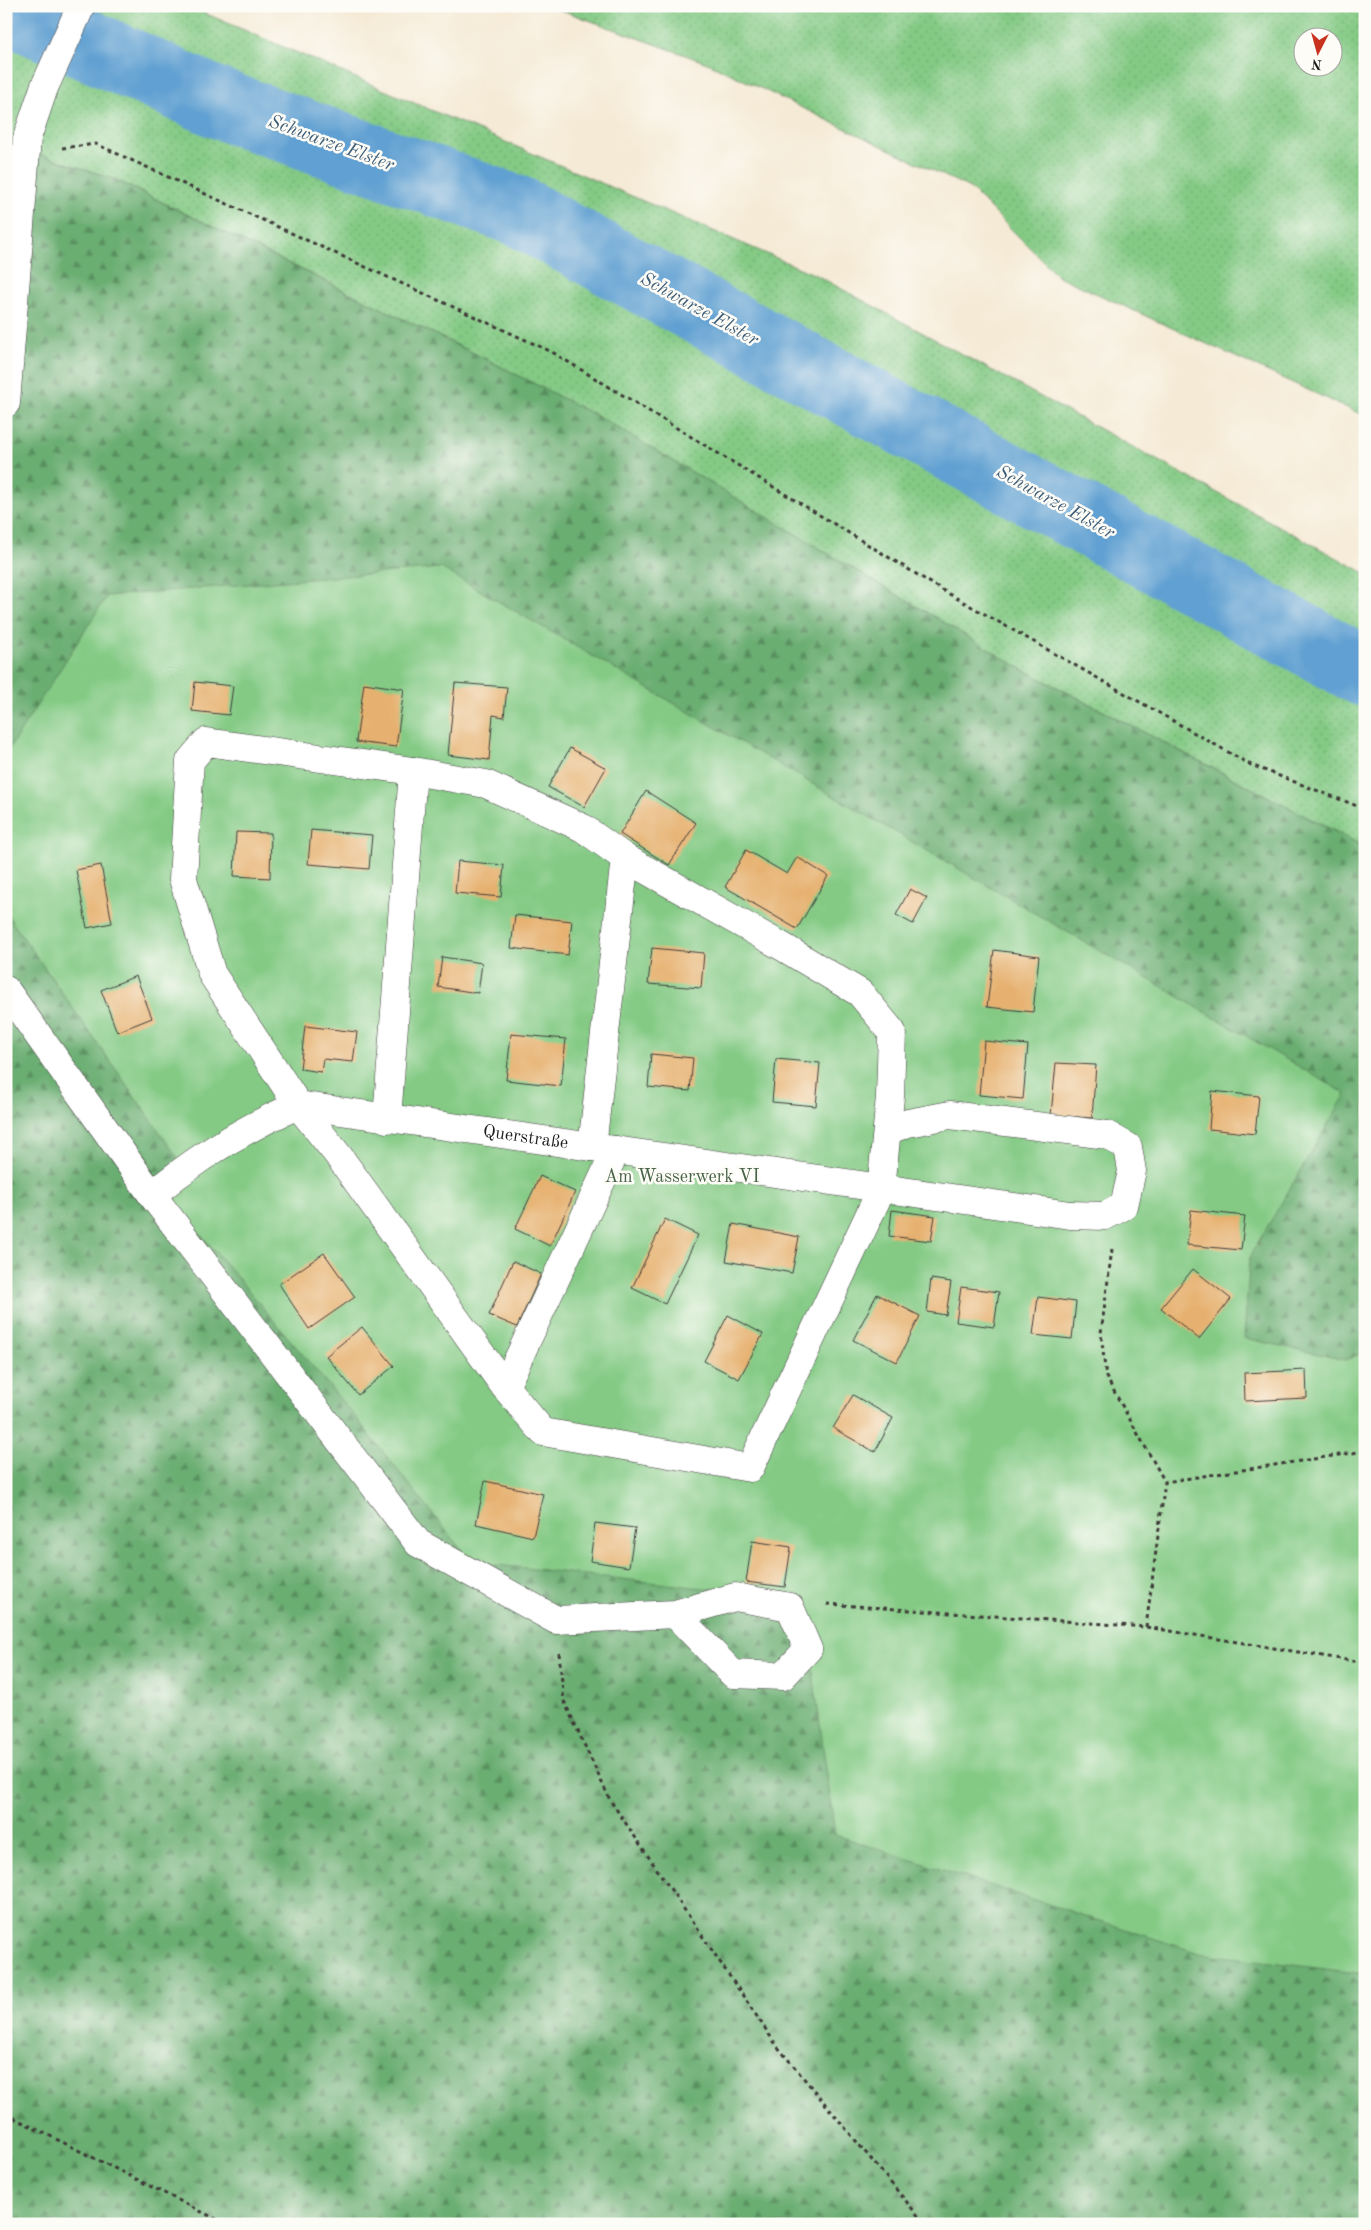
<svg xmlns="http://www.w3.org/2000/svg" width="1371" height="2230" viewBox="0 0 1371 2230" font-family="'Old Standard TT',serif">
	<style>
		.grass { fill: url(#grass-dots); stroke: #507350; fill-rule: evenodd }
		.forest { fill: url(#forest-firs); stroke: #446547 }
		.garden { fill: #84ca85; stroke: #507350 }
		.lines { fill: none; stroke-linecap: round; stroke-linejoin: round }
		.river { stroke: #60a0d2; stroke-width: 70 }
		.building { fill: #e6b16f }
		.minor-casing { stroke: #3d3b38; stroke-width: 29 }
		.path { stroke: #3d3b38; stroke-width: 3; stroke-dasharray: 4 4; stroke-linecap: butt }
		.minor { stroke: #fff; stroke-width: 28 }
		.labels { text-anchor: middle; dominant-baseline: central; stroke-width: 5; stroke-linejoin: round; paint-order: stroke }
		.street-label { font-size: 18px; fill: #1c1c1c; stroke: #fdfcf7 }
		.park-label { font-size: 18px; fill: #466246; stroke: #fdfcf7 }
		.water-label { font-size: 19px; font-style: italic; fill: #3e5e77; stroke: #fdfcf7 }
	</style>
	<defs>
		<pattern id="grass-dots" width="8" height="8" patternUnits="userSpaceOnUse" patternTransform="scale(1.25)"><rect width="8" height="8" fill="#84ca85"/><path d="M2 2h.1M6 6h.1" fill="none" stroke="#71ad72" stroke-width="1.8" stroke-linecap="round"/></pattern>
		<pattern id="forest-firs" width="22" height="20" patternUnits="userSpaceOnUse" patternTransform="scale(1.25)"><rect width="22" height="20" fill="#6bae72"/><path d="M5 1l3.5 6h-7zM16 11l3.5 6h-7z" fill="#578d5d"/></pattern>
	</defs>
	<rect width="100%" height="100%" fill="#fdfcf7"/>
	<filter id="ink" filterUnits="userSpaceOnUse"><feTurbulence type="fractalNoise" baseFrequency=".02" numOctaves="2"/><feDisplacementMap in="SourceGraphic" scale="10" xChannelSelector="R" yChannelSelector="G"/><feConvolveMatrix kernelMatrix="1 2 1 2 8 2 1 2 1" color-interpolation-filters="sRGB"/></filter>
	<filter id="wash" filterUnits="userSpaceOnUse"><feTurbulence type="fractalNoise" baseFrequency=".0096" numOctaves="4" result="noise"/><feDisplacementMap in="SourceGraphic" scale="20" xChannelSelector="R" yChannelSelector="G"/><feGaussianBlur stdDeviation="1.12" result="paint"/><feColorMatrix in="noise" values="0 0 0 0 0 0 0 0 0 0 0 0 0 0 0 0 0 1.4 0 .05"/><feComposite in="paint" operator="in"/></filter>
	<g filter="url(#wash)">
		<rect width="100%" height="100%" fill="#f5ead5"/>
		<path class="grass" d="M6,6H188L816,275L1365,573V847L1020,668L490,361L114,179L6,143Z
			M550,6H1365V416L1058,276L970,188L710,64ZM1304,38H1334V68H1304Z"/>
		<path class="forest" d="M6,143L114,179L490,361L603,419L1020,668L1365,847V2224H6Z"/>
		<path class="garden" d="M441,568L1346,1094L1250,1256L1244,1338L1346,1360L1365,1352V1974L1199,1953L835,1835L806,1621L747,1593L471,1562L352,1413L175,1204L185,1168L6,913L7,752L107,596Z"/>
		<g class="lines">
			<path class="river" d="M6,8L220,104L518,211L1365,672"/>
		</g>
		<g id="blocks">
			<path class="building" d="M195,682L233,686L229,715L192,711Z
				M364,683L404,689L396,747L356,742Z
				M455,683L507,687L504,717L493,715L489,760L448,755Z
				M570,748L606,768L584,807L548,787Z
				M646,791L696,823L669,865L620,834Z
				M311,830L372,835L369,869L308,864Z
				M236,832L271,833L270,878L234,876Z
				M746,850L787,874L797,857L828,876L797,929L725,887Z
				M458,861L504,865L501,897L455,893Z
				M101,865L112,923L87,928L76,870Z
				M910,889L927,898L913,924L896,915Z
				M515,915L572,921L568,955L511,948Z
				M652,948L704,953L701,988L648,984Z
				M994,950L1039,956L1033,1012L987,1007Z
				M442,957L482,963L478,993L438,987Z
				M136,976L152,1018L117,1032L101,990Z
				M305,1026L357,1032L353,1062L323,1059L321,1072L300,1069Z
				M511,1034L566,1039L561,1086L506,1080Z
				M984,1041L1028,1045L1023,1099L979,1095Z
				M651,1054L693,1058L690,1091L648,1087Z
				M776,1059L820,1063L816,1106L772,1102Z
				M1056,1063L1096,1065L1092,1118L1051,1115Z
				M1212,1091L1259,1096L1255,1134L1209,1129Z
				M540,1176L575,1192L550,1246L515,1229Z
				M892,1210L935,1216L931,1241L889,1236Z
				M1191,1210L1245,1216L1241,1250L1187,1245Z
				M665,1219L698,1235L665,1304L632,1288Z
				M733,1224L799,1237L792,1273L726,1261Z
				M324,1253L355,1297L309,1329L279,1284Z
				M513,1261L541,1274L517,1327L489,1315Z
				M1193,1269L1231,1299L1199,1339L1161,1308Z
				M931,1279L951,1282L946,1315L927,1312Z
				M961,1287L999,1292L994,1327L956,1322Z
				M877,1294L920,1316L897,1362L853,1340Z
				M1038,1297L1076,1302L1072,1339L1033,1335Z
				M728,1315L763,1334L739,1379L704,1361Z
				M362,1327L394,1366L358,1395L326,1356Z
				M1306,1370L1307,1398L1245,1401L1244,1373Z
				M853,1395L893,1418L875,1452L833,1428Z
				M485,1481L543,1494L533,1537L476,1524Z
				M595,1523L635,1528L629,1567L590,1561Z
				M752,1541L791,1547L785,1587L746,1582Z"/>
		</g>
	</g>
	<g filter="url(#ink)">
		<use href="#blocks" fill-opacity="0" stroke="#3d3b38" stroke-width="1"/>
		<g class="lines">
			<defs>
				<g id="minor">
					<path d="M6,403L27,138L44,88L81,6"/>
					<path d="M206,742L413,771L486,784L583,828L625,858L783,947L860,993L892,1032L890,1097L881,1190L750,1468L543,1432L505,1387L338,1155L298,1105L212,974L183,879L190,761Z"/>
					<path d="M6,990L152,1195L418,1543L556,1620L675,1614L735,1597L790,1607L808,1649L783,1676L733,1674L675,1614"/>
					<path d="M387,1119L413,771"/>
					<path d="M592,1147L625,858"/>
					<path id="s1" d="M152,1195C196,1158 245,1128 298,1105L1070,1215L1105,1216L1124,1206L1132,1171L1128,1147L1107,1135L950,1115L908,1123L887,1131"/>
					<path d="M505,1387L616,1150"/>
				</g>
			</defs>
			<use href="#minor" class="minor-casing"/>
			<path class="path" d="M62,148L96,144L552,352L944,591L1251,765L1365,809
				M1112,1249L1101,1333L1106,1377L1165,1482
				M827,1604L1146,1627L1365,1663
				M1146,1627L1165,1482L1365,1451
				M559,1653L564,1701L610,1800L777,2046L925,2224
				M6,2114L226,2224"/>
			<use href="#minor" class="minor"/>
		</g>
	</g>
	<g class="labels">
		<g class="street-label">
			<text stroke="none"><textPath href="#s1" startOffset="402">Querstraße</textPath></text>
		</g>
		<g class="park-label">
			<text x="682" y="1177">Am Wasserwerk VI</text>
		</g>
		<g class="water-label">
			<text transform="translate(331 144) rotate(20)">Schwarze Elster</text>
			<text transform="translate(699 310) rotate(29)">Schwarze Elster</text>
			<text transform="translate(1055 503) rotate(29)">Schwarze Elster</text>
		</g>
	</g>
	<rect width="1371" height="2230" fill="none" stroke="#fdfcf7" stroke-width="25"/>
	<g transform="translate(1318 52) rotate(186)"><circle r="24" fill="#fdfcf7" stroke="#a3a29f"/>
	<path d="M0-4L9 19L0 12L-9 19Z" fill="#c8321e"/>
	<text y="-8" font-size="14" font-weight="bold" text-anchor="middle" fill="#1c1c1c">N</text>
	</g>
</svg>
